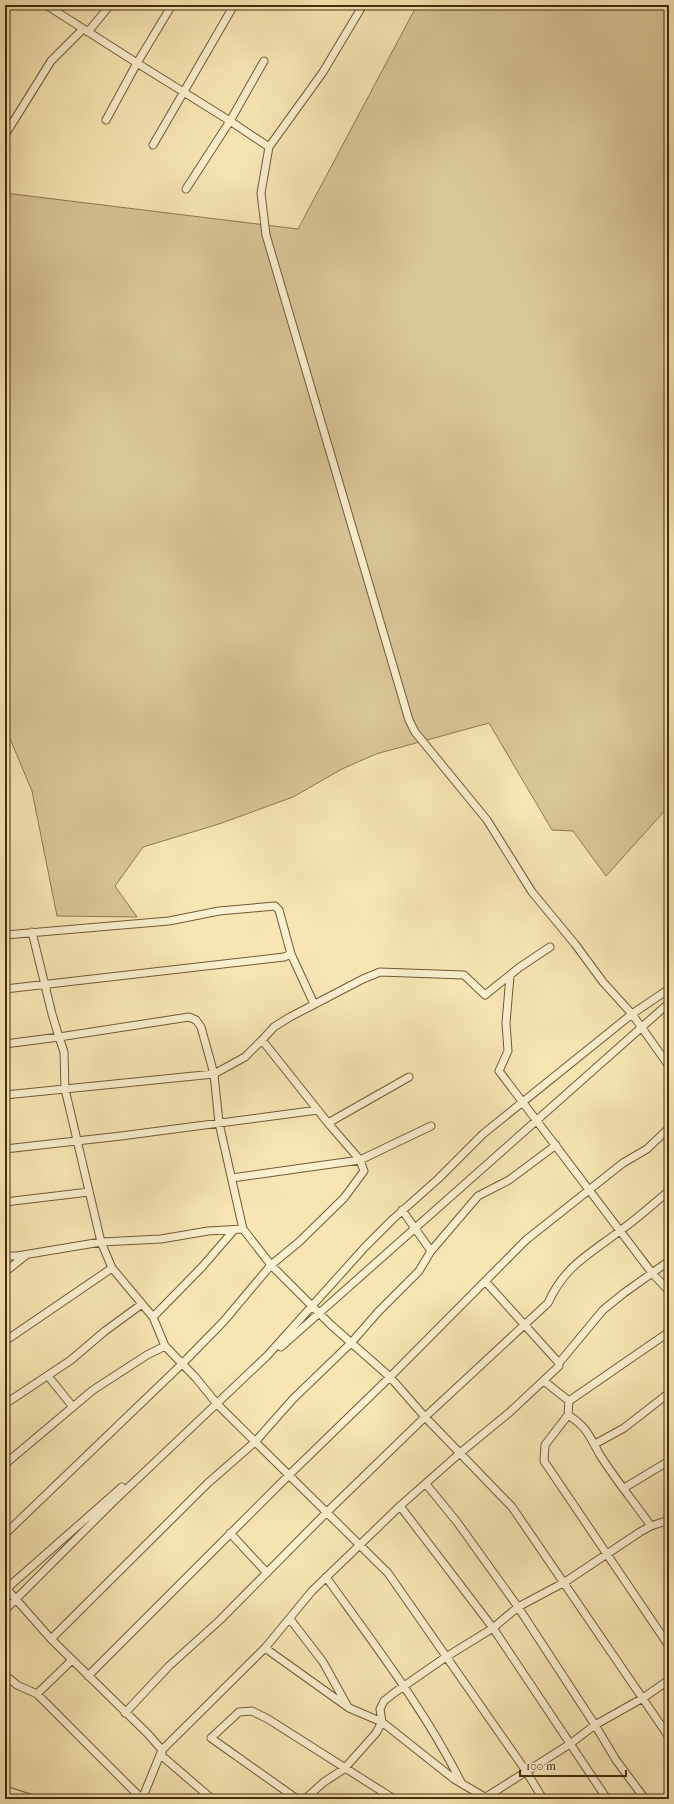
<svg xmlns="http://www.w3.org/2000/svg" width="674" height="1804" viewBox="0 0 674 1804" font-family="'IM FELL French Canon',serif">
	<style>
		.green { fill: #d9c697; stroke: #8f7950 }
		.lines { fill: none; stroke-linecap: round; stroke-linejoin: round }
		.minor-casing { stroke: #725a34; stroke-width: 9 }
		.minor { stroke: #faefce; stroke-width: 7 }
	</style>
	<rect width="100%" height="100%" fill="#f7e6b4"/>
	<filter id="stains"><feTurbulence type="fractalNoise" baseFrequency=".005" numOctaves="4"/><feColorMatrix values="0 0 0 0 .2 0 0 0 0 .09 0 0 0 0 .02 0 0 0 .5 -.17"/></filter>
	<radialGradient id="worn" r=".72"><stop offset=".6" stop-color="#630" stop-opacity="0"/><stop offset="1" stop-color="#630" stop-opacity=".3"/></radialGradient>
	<path class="green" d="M417,5H669V806L606,876L573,831L552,830L489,723L376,754L342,769L293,797L219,824L143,847L115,886L137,917L57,916L32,791L5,727V193L298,229Z"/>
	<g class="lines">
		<defs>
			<path id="minor" d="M46,5L137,63L172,5
				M88,32L110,5
				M106,120L137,63L230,121L269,147L261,193L266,235L409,720L415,732L487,820L532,892L575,944L603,982L632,1014L669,1066
				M5,135L51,61L83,29
				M153,145L234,5
				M269,147L323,72L363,5
				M186,189L230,121L264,61
				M5,935L169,921L219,911L275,906L279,910L291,954
				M510,976L506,1023L508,1051L499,1071L652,1273L669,1291
				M5,989L284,957L291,954L314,1004
				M262,1040L274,1027L290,1017L363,979L380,972L464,975L485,995L520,967L550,947
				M5,1044L59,1037L52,1014L32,932
				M5,1095L214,1074L245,1057L262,1040L328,1123L360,1160L364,1171L344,1198L299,1242L271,1265L224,1321L182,1364L5,1534
				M328,1123L409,1077
				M5,1149L121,1136L318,1110
				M232,1178L360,1160L431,1126
				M5,1202L89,1192
				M402,1210L431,1251
				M5,1256H17L101,1242L161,1239L208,1231L243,1229
				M5,1272L25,1256
				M485,1281L559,1363
				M153,1317L202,1267L234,1230
				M5,1341L112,1268
				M165,1346L196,1378L217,1404L388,1573L526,1771L543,1799
				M281,1347L669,1003
				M48,1376L73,1407
				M544,1381L569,1401L568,1415C588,1428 589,1436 600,1455C615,1479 634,1502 651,1526
				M569,1401L669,1332
				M5,1404L71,1360L105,1331L142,1304
				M568,1415L545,1445L544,1461L669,1646
				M595,1444L624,1428L669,1393
				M5,1464L93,1390L147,1355L165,1346L153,1317L112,1268L101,1242L65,1089L64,1052L59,1037L189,1017L196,1020L201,1027L214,1074L219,1123L243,1229L271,1265L331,1325L390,1377L425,1417L512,1507L669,1737
				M426,1484L457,1522L518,1607L595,1725L616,1760L645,1799
				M624,1488L669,1461
				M400,1506L493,1628L607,1799
				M230,1533L267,1573
				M326,1577C374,1644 425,1710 462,1784
				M5,1587L51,1639L148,1734L162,1750V1756L212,1799
				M5,1590L122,1487
				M5,1610L114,1501L267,1356L365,1247L393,1219L438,1179L483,1134L632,1014L669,989
				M290,1619L323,1662L348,1707
				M51,1639L208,1483L255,1442L293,1399L351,1343L378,1312L419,1271L431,1251L478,1196L509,1180L556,1145
				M5,1675L17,1685L37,1694L142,1799
				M88,1676L289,1475L390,1377L526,1240L623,1163L647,1149L669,1128
				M37,1694L72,1660
				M125,1713L169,1666L220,1620L326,1513L425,1417L548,1303C565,1265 590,1254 621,1230C638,1218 653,1204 669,1191
				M5,1790L33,1799
				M486,1797L570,1744L595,1725L643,1698L669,1680
				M142,1799L162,1750L265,1648
				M297,1799L211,1738L239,1712L252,1711L268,1719L394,1799
				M305,1799L324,1782L344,1769L376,1733L382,1722L380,1709L384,1701L394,1693L446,1657L493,1628L518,1607L565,1582L640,1532L651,1526L669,1520
				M488,1799L454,1779L382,1722L349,1708L265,1648L312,1591L400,1506L460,1453L510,1412L559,1366V1363L603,1310L624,1293L669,1261"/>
		</defs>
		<use href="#minor" class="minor-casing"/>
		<use href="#minor" class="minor"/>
	</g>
	<rect width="674" height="1804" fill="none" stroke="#f7e6b4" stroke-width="20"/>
	<rect x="6" y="6" width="662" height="1792" fill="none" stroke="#452c0a" stroke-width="2"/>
	<rect x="10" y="10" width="654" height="1784" fill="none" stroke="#452c0a"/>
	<path d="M520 1770v6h106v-6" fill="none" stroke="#452c0a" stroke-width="2"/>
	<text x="526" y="1770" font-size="12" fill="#452c0a" stroke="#faefce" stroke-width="3" paint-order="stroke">100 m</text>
	<rect width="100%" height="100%" filter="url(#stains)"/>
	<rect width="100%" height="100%" fill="url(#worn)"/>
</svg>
